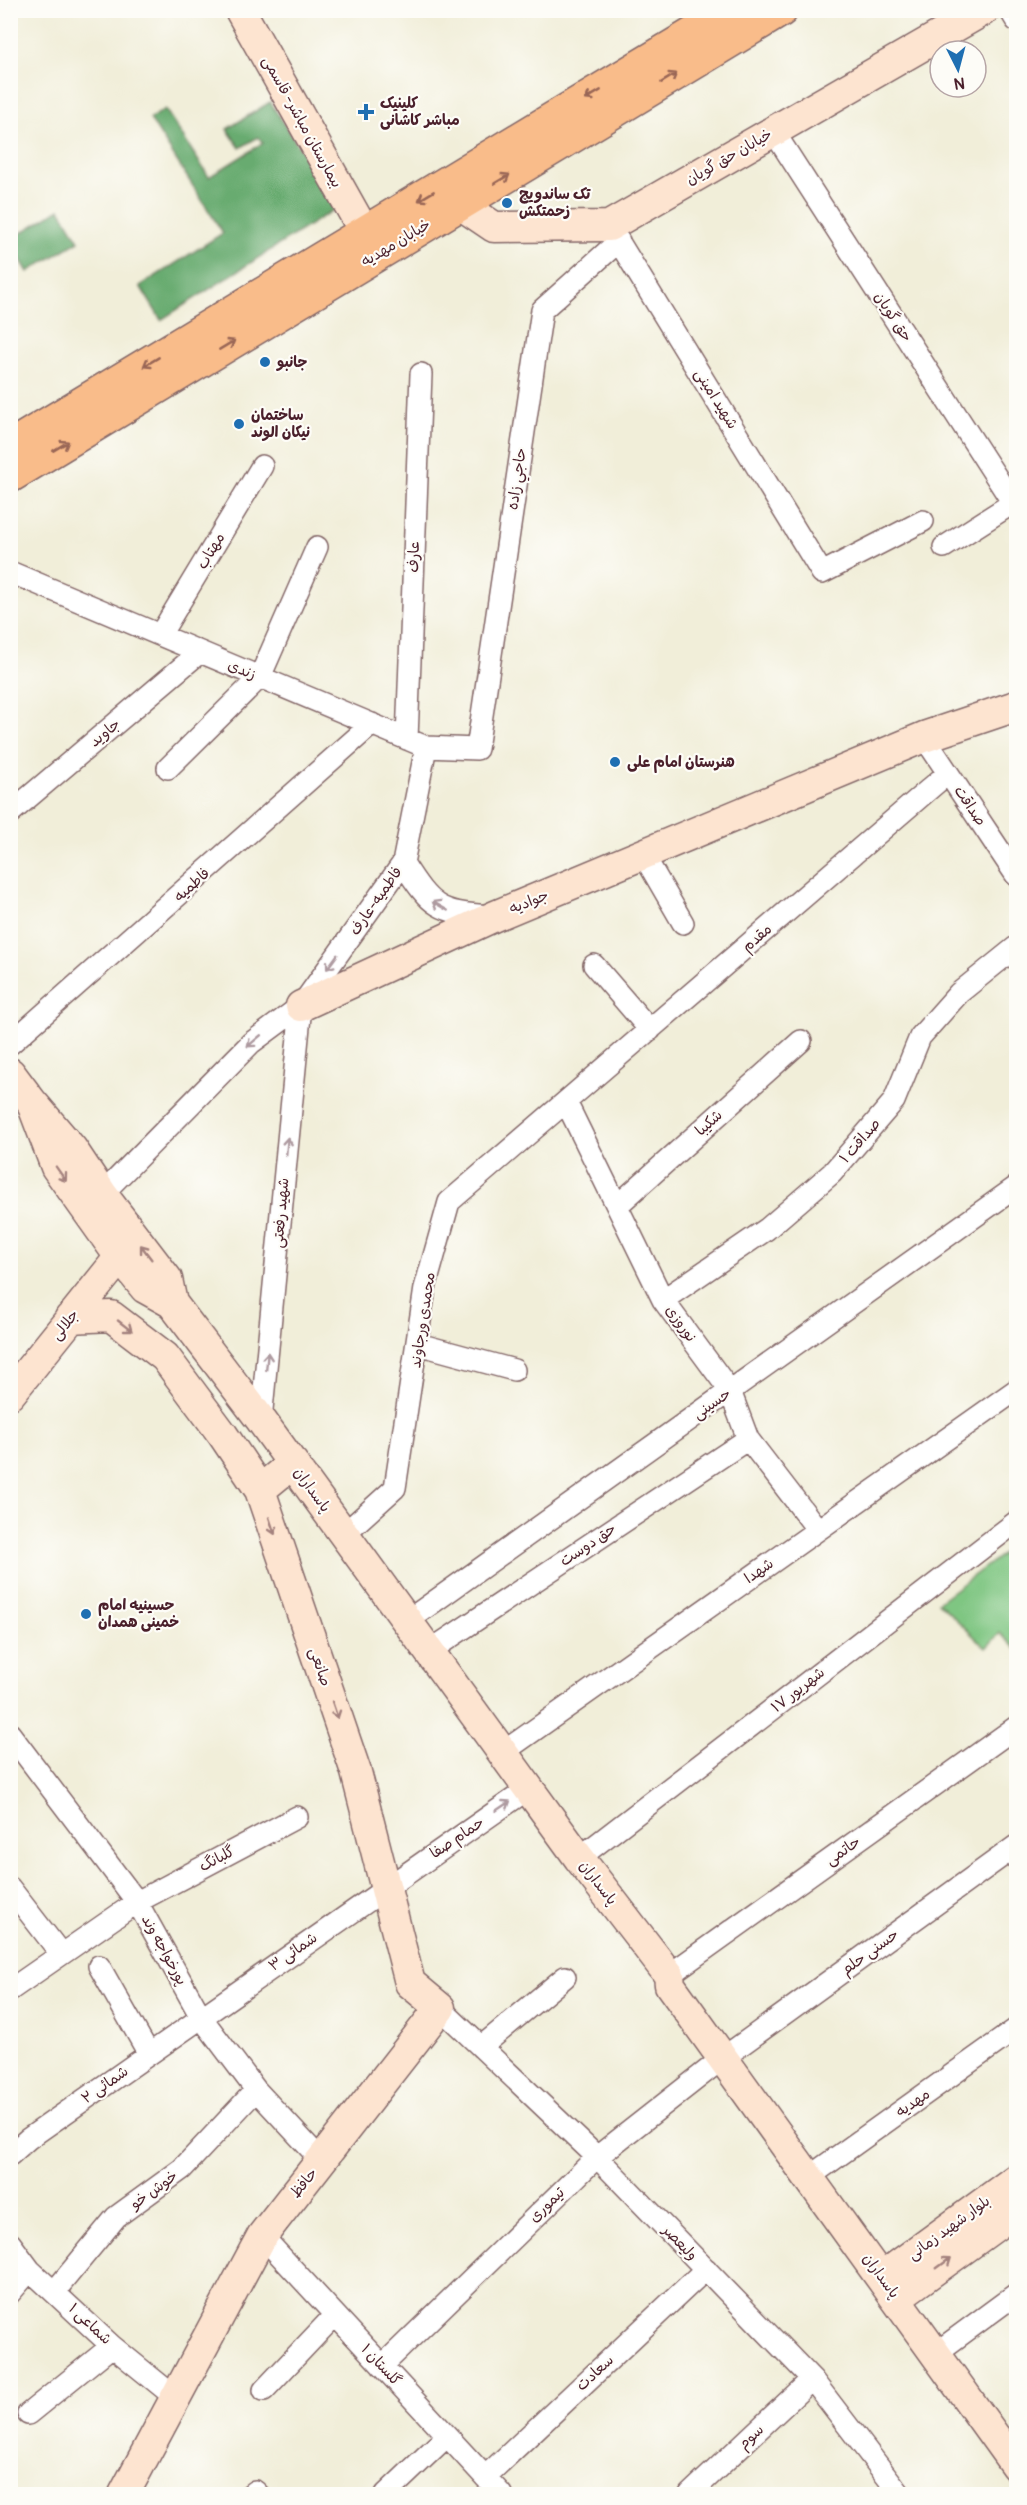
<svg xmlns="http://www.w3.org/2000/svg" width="1027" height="2505" viewBox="0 0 1027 2505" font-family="Pangolin,'Playpen Sans Arabic',sans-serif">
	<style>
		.green { fill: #7fc682; stroke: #647256; stroke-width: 1.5 }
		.forest { fill: #67ab70; stroke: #58654e; stroke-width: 1.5 }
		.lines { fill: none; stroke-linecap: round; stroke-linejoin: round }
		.street-casing { stroke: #846768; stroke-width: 24 }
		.secondary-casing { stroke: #846768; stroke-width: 33 }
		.primary-casing { stroke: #846768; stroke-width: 36 }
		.street { stroke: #fff; stroke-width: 21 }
		.secondary { stroke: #fde4d0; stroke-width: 30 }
		.primary { stroke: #f9bc8a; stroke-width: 33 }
		.oneway { stroke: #996656 }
		.oneway2 { stroke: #ae9aa0 }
		.oneway3 { stroke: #a4827e }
		.poi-dot { fill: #1f6fb2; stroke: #fdfcf7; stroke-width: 2 }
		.labels { text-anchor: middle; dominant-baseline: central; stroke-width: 4.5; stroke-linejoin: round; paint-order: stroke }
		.poi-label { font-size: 15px; font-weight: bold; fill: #4a1f2b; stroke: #fdfcf7; text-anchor: start }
		.street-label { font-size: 15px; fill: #4a1f2b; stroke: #fdfcf7 }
	</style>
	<rect width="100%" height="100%" fill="#fdfcf7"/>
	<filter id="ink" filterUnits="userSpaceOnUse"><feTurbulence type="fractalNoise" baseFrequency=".0167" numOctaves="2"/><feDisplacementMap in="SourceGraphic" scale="12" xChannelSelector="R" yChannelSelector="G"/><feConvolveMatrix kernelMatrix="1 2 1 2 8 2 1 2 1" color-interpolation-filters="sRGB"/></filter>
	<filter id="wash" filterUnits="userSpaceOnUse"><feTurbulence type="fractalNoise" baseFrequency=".008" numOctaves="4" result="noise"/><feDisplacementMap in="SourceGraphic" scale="24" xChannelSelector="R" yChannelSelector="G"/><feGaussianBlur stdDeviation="1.35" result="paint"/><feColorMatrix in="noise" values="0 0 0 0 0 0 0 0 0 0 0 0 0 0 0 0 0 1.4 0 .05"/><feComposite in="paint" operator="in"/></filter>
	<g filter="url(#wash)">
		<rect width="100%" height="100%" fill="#f1eed9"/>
		<path class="green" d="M1016,1544V1649L1000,1633L986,1648L938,1602Z"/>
		<path class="forest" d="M270,102L338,207L161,320L140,286L223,233L150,119L165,109L209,177L263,143L258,137L240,148L227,129Z
			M60,209L79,241L28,272L11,244V239Z"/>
	</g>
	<g filter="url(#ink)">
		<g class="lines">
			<defs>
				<path id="street" d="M1010,10L1016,20
					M774,132L1013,503
					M611,229L822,573L923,521
					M944,547L1016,501
					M10,572L426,747L477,749L542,310L619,241
					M160,635L262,466
					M924,737L1016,875
					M407,739L421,374
					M168,768L260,677L317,547
					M10,813L200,652
					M643,854L683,923
					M403,863C431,907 438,913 491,916
					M594,965L650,1030
					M10,1044L372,724
					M566,1102L663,1300L730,1391L748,1439L818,1530
					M102,1194L251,1043L301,1006L403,863L426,747
					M618,1205L801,1041
					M663,1300L767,1229L832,1173L894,1101L920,1037L959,993L1016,947
					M418,1344L514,1370
					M261,1420L301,1006
					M344,1534L395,1488L425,1288L449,1202L948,773
					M407,1621L1016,1187
					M428,1652L748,1439
					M10,1734L137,1902L201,2017L256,2090L322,2161
					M502,1753L1016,1390
					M579,1858L1016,1522
					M10,1888L61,1954
					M99,1966L149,2054
					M669,1975L1016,1727
					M10,1990L137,1902L297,1817
					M440,2008L597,2157L812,2379L900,2494
					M481,2047L565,1977
					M10,2155L28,2139L528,1789
					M809,2177L1016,2029
					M262,2236L501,2494
					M10,2243L30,2270L112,2346L176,2398
					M55,2291L116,2217L182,2169L256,2090
					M10,2293L30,2270
					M936,2353L1016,2294
					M382,2366L597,2157L723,2058L1016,1846
					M264,2390L335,2315
					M28,2414L112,2346
					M485,2477L706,2269
					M251,2494L255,2491L258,2494
					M386,2494L447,2436
					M690,2494L812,2379"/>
				<path id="secondary" d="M240,10L365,233
					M460,204L494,227L609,226L984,10
					M301,1006L495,916L924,737L1016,706
					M10,1073L31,1101L72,1149L102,1194L167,1279L172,1303
					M31,1101L56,1167L120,1257L145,1288L172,1303L261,1420L579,1858L669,1975L670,1985L1016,2466
					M70,1318L111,1316L165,1357L223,1435L260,1490
					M10,1394L120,1257
					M882,2277L1016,2179
					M896,2298L1016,2211
					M124,2494L262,2236L440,2008L410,1983L356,1772L260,1490L293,1463"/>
				<path id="primary" d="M10,447L733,10
					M10,476L781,10"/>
			</defs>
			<use href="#street" class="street-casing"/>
			<use href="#secondary" class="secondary-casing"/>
			<use href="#primary" class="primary-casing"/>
			<use href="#street" class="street"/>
			<use href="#secondary" class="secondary"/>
			<use href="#primary" class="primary"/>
		</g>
		<defs><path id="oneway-shaft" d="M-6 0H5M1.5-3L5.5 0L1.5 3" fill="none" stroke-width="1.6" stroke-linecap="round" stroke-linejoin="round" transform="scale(1.5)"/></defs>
		<g class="oneway">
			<use href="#oneway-shaft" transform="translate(669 78) rotate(-31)"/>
			<use href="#oneway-shaft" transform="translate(593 95) rotate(149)"/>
			<use href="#oneway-shaft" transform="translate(502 179) rotate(-31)"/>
			<use href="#oneway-shaft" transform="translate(426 196) rotate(149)"/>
			<use href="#oneway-shaft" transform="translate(227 345) rotate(-31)"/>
			<use href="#oneway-shaft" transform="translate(151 362) rotate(149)"/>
			<use href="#oneway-shaft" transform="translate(61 446) rotate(-31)"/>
		</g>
		<g class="oneway2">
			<use href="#oneway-shaft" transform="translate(440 906) rotate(-150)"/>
			<use href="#oneway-shaft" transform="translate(332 962) rotate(126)"/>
			<use href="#oneway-shaft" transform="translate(254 1041) rotate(140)"/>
			<use href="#oneway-shaft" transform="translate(287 1146) rotate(-85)"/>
			<use href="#oneway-shaft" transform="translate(267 1361) rotate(-85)"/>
			<use href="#oneway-shaft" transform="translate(503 1806) rotate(-34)"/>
		</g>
		<g class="oneway3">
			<use href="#oneway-shaft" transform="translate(61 1174) rotate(55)"/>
			<use href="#oneway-shaft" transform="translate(146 1252) rotate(-127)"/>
			<use href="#oneway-shaft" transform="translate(125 1326) rotate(38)"/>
			<use href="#oneway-shaft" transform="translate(272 1526) rotate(71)"/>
			<use href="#oneway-shaft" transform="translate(335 1710) rotate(71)"/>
			<use href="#oneway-shaft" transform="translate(944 2263) rotate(-36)"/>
		</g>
	</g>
	<g class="poi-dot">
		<path d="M363 103h6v6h6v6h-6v6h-6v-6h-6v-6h6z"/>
		<circle cx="507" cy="203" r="6"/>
		<circle cx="265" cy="362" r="6"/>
		<circle cx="239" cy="424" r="6"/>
		<circle cx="615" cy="762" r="6"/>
		<circle cx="86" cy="1614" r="6"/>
	</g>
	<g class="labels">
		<g class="poi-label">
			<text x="380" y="103">کلینیک<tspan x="380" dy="17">مباشر کاشانی</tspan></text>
			<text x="519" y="194">تک ساندویچ<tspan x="519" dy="17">زحمتکش</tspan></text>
			<text x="277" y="362">جانبو</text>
			<text x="251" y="415">ساختمان<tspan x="251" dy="17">نیکان الوند</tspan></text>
			<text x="627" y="762">هنرستان امام علی</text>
			<text x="98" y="1605">حسینیه امام<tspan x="98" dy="17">خمینی همدان</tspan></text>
		</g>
		<g class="street-label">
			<text transform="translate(302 122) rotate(61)">بیمارستان مباشر- قاسمی</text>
			<text transform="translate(729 157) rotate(-30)">خیابان حق گویان</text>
			<text transform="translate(396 243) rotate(-31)">خیابان مهدیه</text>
			<text transform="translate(893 317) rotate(57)">حق گویان</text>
			<text transform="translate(716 399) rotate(58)">شهید امینی</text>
			<text transform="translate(517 479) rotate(-82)">حاجي زاده</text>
			<text transform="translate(211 551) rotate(-59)">مهتاب</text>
			<text transform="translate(414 557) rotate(-88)">عارف</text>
			<text transform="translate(242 670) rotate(23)">زندی</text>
			<text transform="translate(105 733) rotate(-40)">جاوید</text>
			<text transform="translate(970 806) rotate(56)">صداقت</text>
			<text transform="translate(192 885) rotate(-42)">فاطمیه</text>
			<text transform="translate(376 901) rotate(-55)">فاطمیه-عارف</text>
			<text transform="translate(529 902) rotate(-22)">جوادیه</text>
			<text transform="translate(757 938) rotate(-41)">مقدم</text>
			<text transform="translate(709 1123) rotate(-42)">شکیبا</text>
			<text transform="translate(860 1141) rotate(-49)">صداقت ۱</text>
			<text transform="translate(281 1213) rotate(-85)">شهید رفعتی</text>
			<text transform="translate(423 1320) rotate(-81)">محمدی ورجاوند</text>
			<text transform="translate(681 1324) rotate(54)">نوروزی</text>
			<text transform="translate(65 1325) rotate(-51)">جلالی</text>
			<text transform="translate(712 1404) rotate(-35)">حسینی</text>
			<text transform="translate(312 1490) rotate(54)">پاسداران</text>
			<text transform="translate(588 1545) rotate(-34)">حق دوست</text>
			<text transform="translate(759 1571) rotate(-35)">شهدا</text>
			<text transform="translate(320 1667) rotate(71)">صانعی</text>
			<text transform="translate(798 1690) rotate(-38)">۱۷ شهریور</text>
			<text transform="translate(457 1838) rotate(-34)">حمام صفا</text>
			<text transform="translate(843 1851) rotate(-35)">حاتمی</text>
			<text transform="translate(217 1859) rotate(-28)">گلبانگ</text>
			<text transform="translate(598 1883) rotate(52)">پاسداران</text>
			<text transform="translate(164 1950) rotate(61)">پورخواجه وند</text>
			<text transform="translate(293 1952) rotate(-35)">شمائی ۳</text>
			<text transform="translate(870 1952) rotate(-36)">حسنی حلم</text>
			<text transform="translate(105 2085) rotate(-35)">شمائی ۲</text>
			<text transform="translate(913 2103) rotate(-35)">مهدیه</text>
			<text transform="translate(304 2183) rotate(-51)">حافظ</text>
			<text transform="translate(154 2190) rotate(-36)">خوش خو</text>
			<text transform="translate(547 2205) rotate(-44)">تیموری</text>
			<text transform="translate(949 2228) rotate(-36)">بلوار شهید زمانی</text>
			<text transform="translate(680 2243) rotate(46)">ولیعصر</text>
			<text transform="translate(881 2276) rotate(54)">پاسداران</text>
			<text transform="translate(90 2324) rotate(43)">شماعی ۱</text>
			<text transform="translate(381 2365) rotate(47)">گلستان ۱</text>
			<text transform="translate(595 2373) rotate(-43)">سعادت</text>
			<text transform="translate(751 2437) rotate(-43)">سوم</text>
		</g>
	</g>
	<rect width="1027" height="2505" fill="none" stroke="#fdfcf7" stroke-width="36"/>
	<g transform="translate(958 69) rotate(174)"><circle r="28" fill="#fdfcf7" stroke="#b5a4a5" stroke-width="1.5"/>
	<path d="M0-4.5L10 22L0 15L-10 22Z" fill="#1f6fb2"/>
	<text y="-9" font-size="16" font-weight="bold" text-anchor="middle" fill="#4a1f2b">N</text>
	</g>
</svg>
